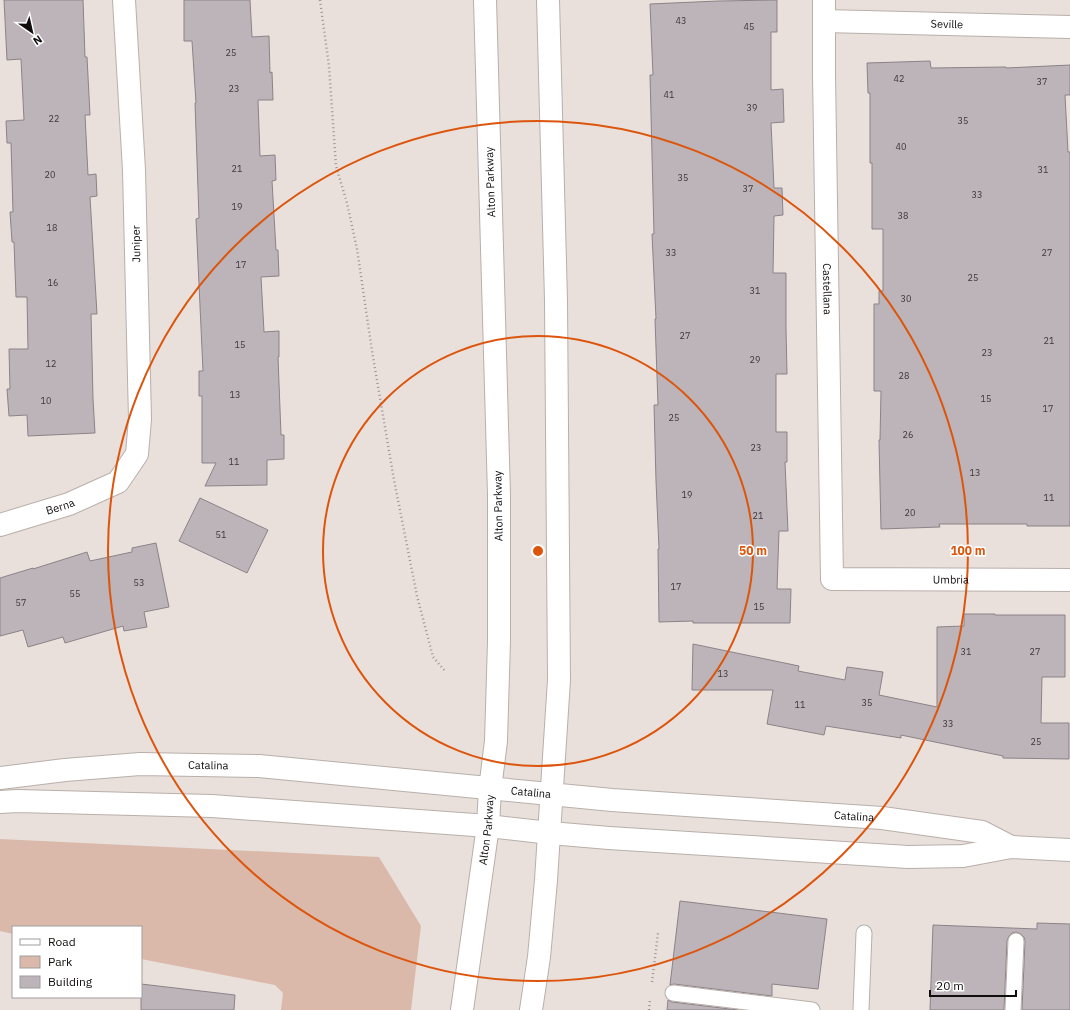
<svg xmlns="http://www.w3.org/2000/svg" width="1070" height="1010" viewBox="0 0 1070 1010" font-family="'IBM Plex Sans',sans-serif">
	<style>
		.green { fill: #dbb9aa }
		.building { fill: #bcb4b8; stroke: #8b8387 }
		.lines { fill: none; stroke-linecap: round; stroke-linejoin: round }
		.service-casing { stroke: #b8afab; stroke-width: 17 }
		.minor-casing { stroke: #b8afab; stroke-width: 24 }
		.tertiary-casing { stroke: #b8afab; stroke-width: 24 }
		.primary-casing { stroke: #b8afab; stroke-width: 24 }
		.path { stroke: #9b9592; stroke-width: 2.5; stroke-dasharray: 1 3; stroke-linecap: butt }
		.service { stroke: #fff; stroke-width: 15 }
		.minor { stroke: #fff; stroke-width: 22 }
		.tertiary { stroke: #fff; stroke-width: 22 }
		.primary { stroke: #fff; stroke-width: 22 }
		.ring { fill: none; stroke: #dd550c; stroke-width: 2 }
		.labels { text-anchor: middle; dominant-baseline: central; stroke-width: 3; stroke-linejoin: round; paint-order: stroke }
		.number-label { font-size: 9px; fill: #3b3737 }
		.street-label { font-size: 11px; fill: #100d0c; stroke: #fff }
		.centre { fill: #dd550c; stroke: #fff; stroke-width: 2 }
		.ring-label { font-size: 12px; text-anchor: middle; font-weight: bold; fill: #dd550c; stroke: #fff; stroke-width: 3; stroke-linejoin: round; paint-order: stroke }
	</style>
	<rect width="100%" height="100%" fill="#e9e0dc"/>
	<path class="green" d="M0,839L379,857L421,926L411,1010H281L283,993L275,985L141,959V927H13V934L0,931Z"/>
	<path class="building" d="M4,0H83L85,57H87L90,115H85L88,175L96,174L97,196L90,197L97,314H91L93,399L95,433L28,436L27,415L9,416L7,389H10L9,349H28L27,297H16L14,242H12L10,212H13L11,143H7L6,121L24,120L21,59L7,60Z
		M184,0H250L252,37L269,36L270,73L272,72L273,100H258L260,156L275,155L276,180L272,181L276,250H278L279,276L261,277L264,332L279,331V357H278L281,435H284V459L267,460V485L205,486L216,463H202V396H199V371H203L196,219L199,218L195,103H196L192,41H184Z
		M777,0V32H771V90L783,89L784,122L771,123L774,188H782L783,215L774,216L773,273H786V328L787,374H776V432H787V462H785L788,531H779L777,589H791L790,623H693V621L659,622L658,549H659L656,481L654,405H658L655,319H656L652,234H654L650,75H653L650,4L718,1Z
		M930,61L931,68L1006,67V68L1070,65V95H1065L1068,152H1070V526H1027V524H939L940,527L881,529L879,440H880L881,391H874V304H879V291H883V229H872V163H870V93H868L867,63Z
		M200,498L268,530L247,573L179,541Z
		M156,543L169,607L144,612L147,627L124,631L123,626L65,643L63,637L28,647L23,630L0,636V578L33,568V569L87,552L90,561L132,552V548Z
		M964,614H995V615H1065V677H1042L1041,723H1069V759L1003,758V756L901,735V738L826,726L824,735L767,724L773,690H692L693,644L799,666L798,671L845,680L847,667L883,672L879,695L937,707V627L964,626Z
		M680,901L827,919L818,989L772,984V996L674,984L670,985Z
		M1037,923L1070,924V1010H1022L1025,941L1024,937L1021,934L1016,932L1012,933L1009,936L1007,941L1004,1010H930L933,925L1037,929Z
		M141,984L235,995L234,1010H141Z
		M668,1000L672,1002L738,1010H667Z"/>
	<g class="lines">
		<defs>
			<path id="service" d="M673,993L812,1010
				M861,1010L864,933
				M1013,1010L1016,941"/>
			<g id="minor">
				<path id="s1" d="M824,0V75L832,579L1070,580"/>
				<path id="s2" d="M824,21L1070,27"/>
				<path id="s3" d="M0,525L69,504L118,482L137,454L140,419L134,170L124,0"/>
			</g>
			<g id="tertiary">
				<path id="s4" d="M0,778L65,770L140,764L259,766L612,800L882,818L982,832L1011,847"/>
				<path d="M0,802L17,801L212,806L488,826L550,833L609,838L908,857L963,856L1011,847L1070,850"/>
			</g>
			<g id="primary">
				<path id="s5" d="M462,1010L488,826L490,789L496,741L499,641V495L485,0"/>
				<path d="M531,1010L539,957L546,880L559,680L556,300L548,0"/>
			</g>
		</defs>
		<use href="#service" class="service-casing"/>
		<use href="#minor" class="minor-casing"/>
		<use href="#tertiary" class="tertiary-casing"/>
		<use href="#primary" class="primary-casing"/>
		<path class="path" d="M320,0L329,66L336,166L347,203L357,249L372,351L394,480L417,596L433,657L445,671
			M652,982L658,933
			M649,1010L650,999"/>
		<use href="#service" class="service"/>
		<use href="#minor" class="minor"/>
		<use href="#tertiary" class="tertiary"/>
		<use href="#primary" class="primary"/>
	</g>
	<g class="ring">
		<circle cx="538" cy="551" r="215"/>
		<circle cx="538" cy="551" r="430"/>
	</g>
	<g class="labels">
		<g class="number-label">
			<text x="681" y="20">43</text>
			<text x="749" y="26">45</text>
			<text x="231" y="52">25</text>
			<text x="899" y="78">42</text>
			<text x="1042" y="81">37</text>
			<text x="234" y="88">23</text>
			<text x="669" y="94">41</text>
			<text x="752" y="107">39</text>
			<text x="54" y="118">22</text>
			<text x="963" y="120">35</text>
			<text x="901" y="146">40</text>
			<text x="237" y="168">21</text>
			<text x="1043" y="169">31</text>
			<text x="50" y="174">20</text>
			<text x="683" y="177">35</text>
			<text x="748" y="188">37</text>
			<text x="977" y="194">33</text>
			<text x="237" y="206">19</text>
			<text x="903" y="215">38</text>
			<text x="52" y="227">18</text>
			<text x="671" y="252">33</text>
			<text x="1047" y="252">27</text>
			<text x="241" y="264">17</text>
			<text x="973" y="277">25</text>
			<text x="53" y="282">16</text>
			<text x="755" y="290">31</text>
			<text x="906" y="298">30</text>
			<text x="685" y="335">27</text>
			<text x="1049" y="340">21</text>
			<text x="240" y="344">15</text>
			<text x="987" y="352">23</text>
			<text x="755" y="359">29</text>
			<text x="51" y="363">12</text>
			<text x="904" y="375">28</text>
			<text x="235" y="394">13</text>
			<text x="986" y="398">15</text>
			<text x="46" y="400">10</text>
			<text x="1048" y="408">17</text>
			<text x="674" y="417">25</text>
			<text x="908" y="434">26</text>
			<text x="756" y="447">23</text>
			<text x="234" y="461">11</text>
			<text x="975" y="472">13</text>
			<text x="687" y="494">19</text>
			<text x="1049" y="497">11</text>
			<text x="910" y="512">20</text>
			<text x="758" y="515">21</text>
			<text x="221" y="534">51</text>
			<text x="139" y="582">53</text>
			<text x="676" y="586">17</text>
			<text x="75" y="593">55</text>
			<text x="21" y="602">57</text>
			<text x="759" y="606">15</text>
			<text x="966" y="651">31</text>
			<text x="1035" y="651">27</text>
			<text x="723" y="673">13</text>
			<text x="867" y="702">35</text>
			<text x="800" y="704">11</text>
			<text x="948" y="723">33</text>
			<text x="1036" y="741">25</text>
		</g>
		<g class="street-label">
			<text stroke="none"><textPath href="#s2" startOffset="123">Seville</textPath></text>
			<text transform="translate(490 182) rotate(-92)">Alton Parkway</text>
			<text transform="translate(136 244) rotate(-91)">Juniper</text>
			<text stroke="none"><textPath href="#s1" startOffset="289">Castellana</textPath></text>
			<text stroke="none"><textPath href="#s3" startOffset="63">Berna</textPath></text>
			<text transform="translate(498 506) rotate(-91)">Alton Parkway</text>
			<text stroke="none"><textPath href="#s1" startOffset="698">Umbria</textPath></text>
			<text stroke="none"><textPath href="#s4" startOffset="209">Catalina</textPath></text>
			<text stroke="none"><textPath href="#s4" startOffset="533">Catalina</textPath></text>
			<text stroke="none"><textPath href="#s4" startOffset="857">Catalina</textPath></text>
			<text stroke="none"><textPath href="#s5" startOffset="182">Alton Parkway</textPath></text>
		</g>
	</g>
	<circle cx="538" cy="551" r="6" class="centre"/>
	<g class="ring-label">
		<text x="753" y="555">50 m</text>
		<text x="968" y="555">100 m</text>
	</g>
	<rect x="12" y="926" width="130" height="72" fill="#ffffff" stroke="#9f9e9e"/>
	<rect x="20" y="939" width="20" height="6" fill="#ffffff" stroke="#9f9e9e"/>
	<text x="48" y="946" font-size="12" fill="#100d0c">Road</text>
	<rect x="20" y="956" width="20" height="12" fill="#dbb9aa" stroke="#9f9e9e"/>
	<text x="48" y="966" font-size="12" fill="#100d0c">Park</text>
	<rect x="20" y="976" width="20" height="12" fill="#bcb4b8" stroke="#9f9e9e"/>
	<text x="48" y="986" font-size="12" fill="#100d0c">Building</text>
	<g transform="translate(32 32) rotate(146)" stroke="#ffffff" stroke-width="3" paint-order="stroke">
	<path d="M0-3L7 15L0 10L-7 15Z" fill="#100d0c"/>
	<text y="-6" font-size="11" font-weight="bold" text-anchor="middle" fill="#100d0c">N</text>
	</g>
	<path d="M930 990v6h86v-6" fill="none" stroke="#100d0c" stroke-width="2"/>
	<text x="936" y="990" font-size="12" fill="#100d0c" stroke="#ffffff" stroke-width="3" paint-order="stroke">20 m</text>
</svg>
